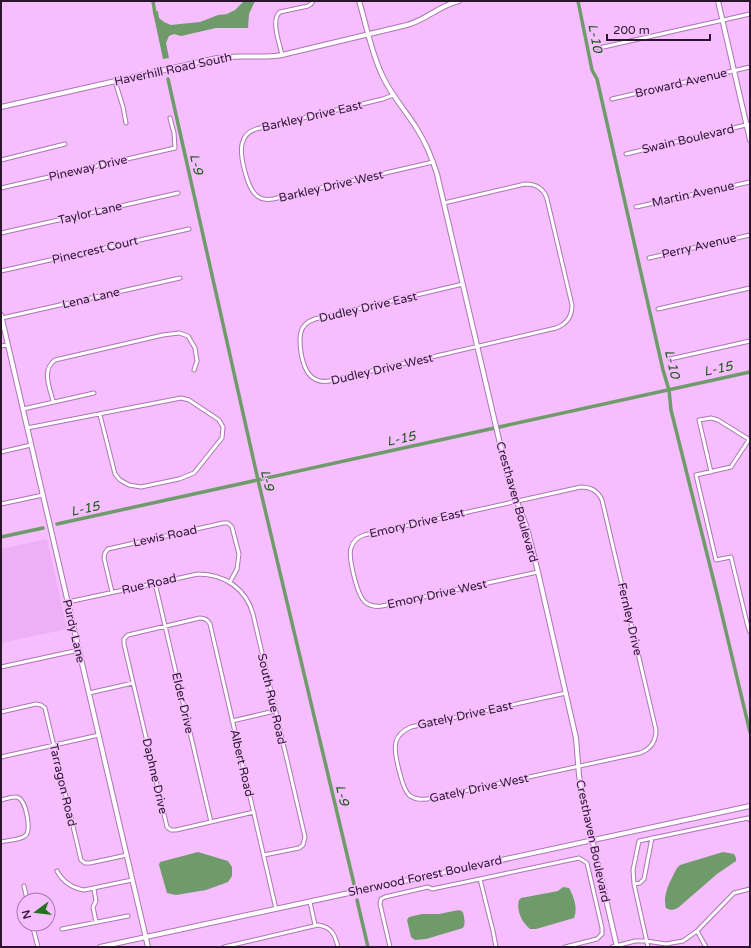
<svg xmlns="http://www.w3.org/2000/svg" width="751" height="948" font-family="'Varela Round',sans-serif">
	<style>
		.built { fill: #edb0f6 }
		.water { fill: #6f9b6a }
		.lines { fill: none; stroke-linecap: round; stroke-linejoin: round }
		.canal { stroke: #6f9b6a; stroke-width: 3.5 }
		.minor-casing { stroke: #aa76b2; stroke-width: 5 }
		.tertiary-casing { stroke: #aa76b2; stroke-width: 6 }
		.minor { stroke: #fff; stroke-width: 3 }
		.tertiary { stroke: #fff; stroke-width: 4 }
		.labels { text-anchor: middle; stroke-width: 3; stroke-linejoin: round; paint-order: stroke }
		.street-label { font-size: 12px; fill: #2a152d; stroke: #f6beff }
		.water-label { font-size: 13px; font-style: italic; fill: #1a5815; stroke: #f6beff }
	</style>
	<rect width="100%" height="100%" fill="#f6beff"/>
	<path class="built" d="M47,539L67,629L1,643V549Z"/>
	<path class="water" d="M244,1H255L249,14L248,28H216L181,36L174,34L169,36L166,43L169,58L163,59L153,12L158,11L159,18L164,22L171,25L180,24L200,22L218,15L227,14L235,10Z
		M198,852L228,861L232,867V876L228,882L206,890L176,895L167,893L159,865L160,862Z
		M723,852L734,854L736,858V861L717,874L679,907C675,910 671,911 666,908C662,894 671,880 677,868L680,865Z
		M563,887L569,888C574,897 578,908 574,918L536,929H530C522,922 516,911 519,900L521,898L558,891Z
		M459,910L463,912C464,918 466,923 463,928L426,939L415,940L411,937L407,920L409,917L422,914H439Z"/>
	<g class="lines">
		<path class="canal" d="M153,1L155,14
			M578,1L592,70L597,79L663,370L669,390L671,410L718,598L750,732
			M168,79L258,480L354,884
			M57,524L750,372
			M1,537L43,528
			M357,900L368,947"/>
		<g class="minor-casing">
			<path id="minor" d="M599,48L750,14
				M282,55C280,44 270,20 280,12L308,6L311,4L313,1
				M115,81L123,107L126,123
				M393,95L383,99L256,129C250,131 245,135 243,141C238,152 247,187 256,195C260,199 267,200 273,199L433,162
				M612,99L750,67
				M626,154L750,124
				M1,160L65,144
				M1,188L175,148L174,133L170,118
				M444,203L525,184C536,184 544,189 547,199L572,305C572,316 567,324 556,328L329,381C310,384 304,369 301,353C299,338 298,324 315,319L463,284
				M636,207L750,182
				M1,233L178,193
				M649,258L750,235
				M1,271L189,229
				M658,309L750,288
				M2,318L180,278
				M1,346L8,345
				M670,359L750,341
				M53,401C50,388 41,370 55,360L163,335L179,333L188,336L195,348L197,361L194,370
				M23,409L94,393
				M27,428L181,398L189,400L219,420L223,427L222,438L194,473L179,479L141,487L129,485L120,480L115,474L100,415
				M750,438L731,467L696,475L716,560L731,557L748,627L750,632
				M1,452L31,445
				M711,472L699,420L711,418L718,420L750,440
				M1,504L43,495
				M538,572L382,606C376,607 370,606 365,602C357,595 348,557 351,548C353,541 358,537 364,535L581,487C591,487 598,491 602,500L656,730C656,741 651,749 640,753L427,799C420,800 414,799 409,795C402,788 393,751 396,742C398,734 404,730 411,727L566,693
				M155,583L211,822
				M112,592L104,558L105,553L108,549L223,523H228L232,527L239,554L237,569L230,582
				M68,602L198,574C225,574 246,589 253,614L305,837L303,845L299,848L264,855
				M1,667L79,650
				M89,693L133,683
				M1,712L36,704L41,705L45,708L81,860L85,863H90L127,855
				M232,721L275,711
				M1,757L99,735
				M1,800C6,799 14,795 19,798C26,802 32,831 25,836C20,840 8,840 1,842
				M254,812L176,830H171L167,827L124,644V639L128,635L200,618C205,618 208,620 210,624L276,909
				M57,871C63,882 72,888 84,890L132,880
				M480,879L579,858L587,863L602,928V934L597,939L565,947
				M634,884L640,883L644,879L652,838
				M24,886L27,900
				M94,889L96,901L93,907L96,922
				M310,902L315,925
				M32,924L38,947
				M62,929L128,916
				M697,931L706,947
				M224,947L318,925C332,927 335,935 338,947
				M390,947L380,904L381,899L385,897L428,887L432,889L480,879L493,931L496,947
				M612,947L635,941H646L666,944L683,941L697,931L734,893L750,889
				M648,947L634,884L633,870L639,841L748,818L750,820"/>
		</g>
		<g class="tertiary-casing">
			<path id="tertiary" d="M359,1C367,27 371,53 383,77C392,96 406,111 417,129C426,143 432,158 437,174L508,478L527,528L538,572L576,738L579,775L582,795L617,947
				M718,1L750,140
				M1,107L217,58C239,54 261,59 282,55L407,25C426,20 440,5 459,1
				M1,315L148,947
				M100,947L750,806"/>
		</g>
		<use href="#minor" class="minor"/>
		<use href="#tertiary" class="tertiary"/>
	</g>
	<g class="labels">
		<g class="street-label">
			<text transform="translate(173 69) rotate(-12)" y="4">Haverhill Road South</text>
			<text transform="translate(681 83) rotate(-13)" y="4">Broward Avenue</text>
			<text transform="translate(312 116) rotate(-13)" y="4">Barkley Drive East</text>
			<text transform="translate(688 139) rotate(-13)" y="4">Swain Boulevard</text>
			<text transform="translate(88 168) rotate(-13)" y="4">Pineway Drive</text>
			<text transform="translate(331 186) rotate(-13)" y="4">Barkley Drive West</text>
			<text transform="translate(693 194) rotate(-12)" y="4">Martin Avenue</text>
			<text transform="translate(90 213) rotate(-13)" y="4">Taylor Lane</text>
			<text transform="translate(699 246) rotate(-13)" y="4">Perry Avenue</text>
			<text transform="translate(95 250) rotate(-13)" y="4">Pinecrest Court</text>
			<text transform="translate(91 298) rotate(-13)" y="4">Lena Lane</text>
			<text transform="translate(368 307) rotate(-13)" y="4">Dudley Drive East</text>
			<text transform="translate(382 369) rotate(-13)" y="4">Dudley Drive West</text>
			<text transform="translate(517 502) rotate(74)" y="4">Cresthaven Boulevard</text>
			<text transform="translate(417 523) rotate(-13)" y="4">Emory Drive East</text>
			<text transform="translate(165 536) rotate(-12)" y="4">Lewis Road</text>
			<text transform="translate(149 584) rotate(-13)" y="4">Rue Road</text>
			<text transform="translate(437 594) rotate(-12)" y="4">Emory Drive West</text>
			<text transform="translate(630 619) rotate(77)" y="4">Fernley Drive</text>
			<text transform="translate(74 631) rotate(77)" y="4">Purdy Lane</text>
			<text transform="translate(272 699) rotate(77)" y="4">South Rue Road</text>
			<text transform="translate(183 703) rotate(77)" y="4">Elder Drive</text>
			<text transform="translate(465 715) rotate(-12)" y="4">Gately Drive East</text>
			<text transform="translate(242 763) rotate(77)" y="4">Albert Road</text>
			<text transform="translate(155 776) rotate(77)" y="4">Daphne Drive</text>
			<text transform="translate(63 785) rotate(77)" y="4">Tarragon Road</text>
			<text transform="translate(479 788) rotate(-12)" y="4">Gately Drive West</text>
			<text transform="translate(593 841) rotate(78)" y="4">Cresthaven Boulevard</text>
			<text transform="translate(425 876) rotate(-12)" y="4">Sherwood Forest Boulevard</text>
		</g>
		<g class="water-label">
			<text transform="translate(596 38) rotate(79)" y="5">L-10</text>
			<text transform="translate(197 164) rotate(77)" y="5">L-9</text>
			<text transform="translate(673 364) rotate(77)" y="5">L-10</text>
			<text transform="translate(718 368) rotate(-12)" y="5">L-15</text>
			<text transform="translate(401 438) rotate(-12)" y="5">L-15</text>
			<text transform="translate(268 480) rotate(77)" y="5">L-9</text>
			<text transform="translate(85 508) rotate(-12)" y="5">L-15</text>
			<text transform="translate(343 795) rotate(77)" y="5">L-9</text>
		</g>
	</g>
	<rect width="751" height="948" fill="none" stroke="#2a152d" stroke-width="4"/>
	<g transform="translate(36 912) rotate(255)"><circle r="19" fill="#f6beff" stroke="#a47aab"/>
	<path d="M0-3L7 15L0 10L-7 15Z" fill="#23741d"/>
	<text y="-6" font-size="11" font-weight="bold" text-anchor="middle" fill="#2a152d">N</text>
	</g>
	<path d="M607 34v6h103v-6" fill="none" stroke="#2a152d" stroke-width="2"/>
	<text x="613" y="34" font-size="12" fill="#2a152d" stroke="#f6beff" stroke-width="3" paint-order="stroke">200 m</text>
</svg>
